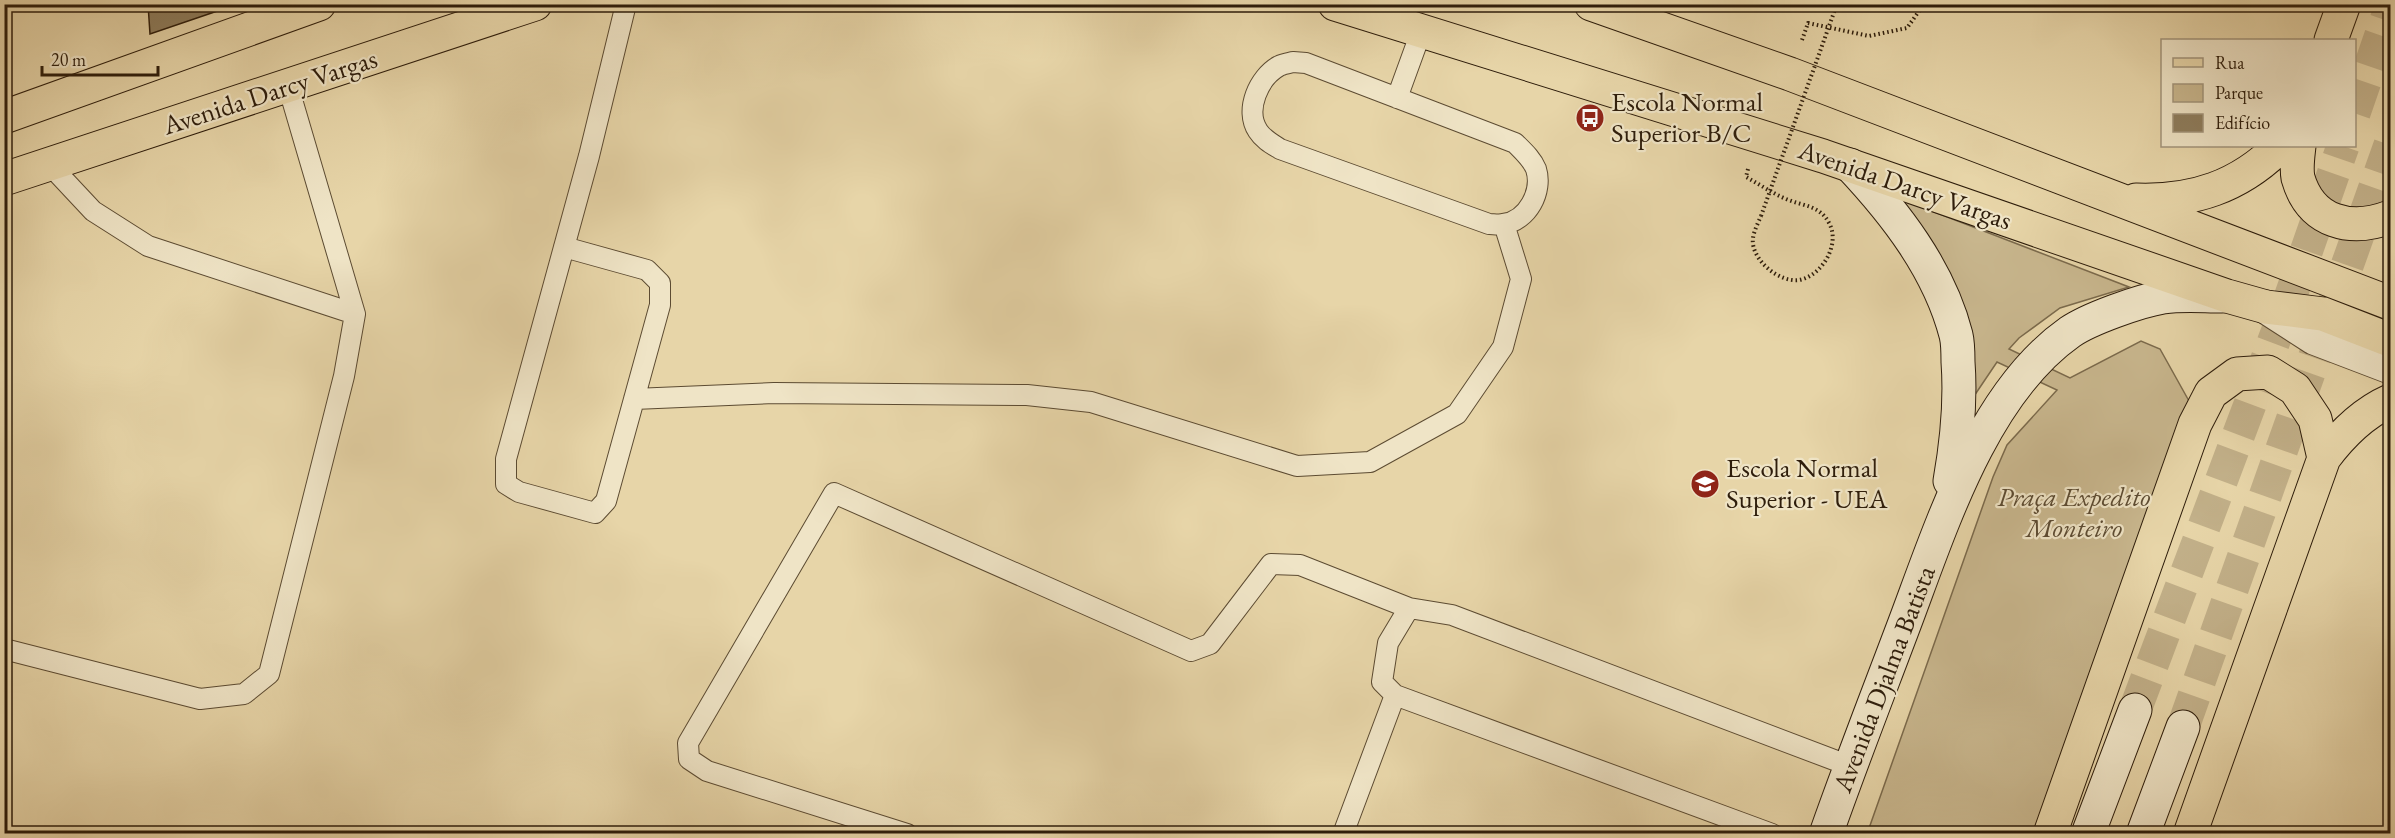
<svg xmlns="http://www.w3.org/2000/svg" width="2395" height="838" font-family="'EB Garamond',serif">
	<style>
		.park { fill: #c8b68d; stroke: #7b6a4c; stroke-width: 1.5 }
		.building { fill: #8e7d5d; stroke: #2e1d0b; stroke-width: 1.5 }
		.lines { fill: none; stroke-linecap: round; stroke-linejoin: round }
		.secondary-tunnel { stroke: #c2b089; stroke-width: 33; stroke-dasharray: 33 16; stroke-linecap: butt }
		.service-casing { stroke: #5c4b32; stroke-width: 22 }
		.tertiary-casing { stroke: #5c4b32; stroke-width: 35 }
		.secondary-casing { stroke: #2e1d0b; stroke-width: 35 }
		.primary-casing { stroke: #2e1d0b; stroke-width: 35 }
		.path { stroke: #2e1d0b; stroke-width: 4; stroke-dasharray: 1.5 3; stroke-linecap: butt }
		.service { stroke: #efe4c6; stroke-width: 20 }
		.tertiary { stroke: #efe4c6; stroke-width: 33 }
		.secondary { stroke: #efe4c6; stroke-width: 33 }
		.primary { stroke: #e7d5a8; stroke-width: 33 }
		.path-bridge { stroke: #2e1d0b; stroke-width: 4; stroke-dasharray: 1.5 3; stroke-linecap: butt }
		.labels { text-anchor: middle; stroke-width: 4.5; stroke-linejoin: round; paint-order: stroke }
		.street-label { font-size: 27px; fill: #2e1d0b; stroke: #efe4c6 }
		.poi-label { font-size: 27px; fill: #2e1d0b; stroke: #efe4c6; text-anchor: start }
		.park-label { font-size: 27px; font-style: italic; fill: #5c4b32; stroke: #efe4c6 }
	</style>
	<rect width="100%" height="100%" fill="#e7d5a8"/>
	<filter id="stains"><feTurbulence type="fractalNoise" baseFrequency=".00333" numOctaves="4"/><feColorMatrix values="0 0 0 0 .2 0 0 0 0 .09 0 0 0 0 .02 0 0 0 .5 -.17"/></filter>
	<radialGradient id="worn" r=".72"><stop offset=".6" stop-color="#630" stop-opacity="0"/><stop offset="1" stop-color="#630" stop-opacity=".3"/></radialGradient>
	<path class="park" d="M1898,198L2129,287L2060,308L2019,338L2009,349L2070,378L2141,341L2160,349L2194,410L2050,833L1867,834L1993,477L2007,445L2057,390L1997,362L1968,405Z"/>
	<path class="building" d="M148,4H238L150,34Z"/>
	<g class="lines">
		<path class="secondary-tunnel" d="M2354,113L2390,9
			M2135,710L2290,298L2343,146
			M2183,727L2390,145"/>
		<g class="service-casing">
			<path id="service" d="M1293,62L1306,63L1515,143C1523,151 1532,159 1536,169C1543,191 1528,221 1503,224C1499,225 1493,224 1489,224L1280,149C1272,144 1263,139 1258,131C1244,110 1259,77 1279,66C1283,64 1289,63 1293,62Z
				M1397,98L1421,32
				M49,164L93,211L148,246L355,314
				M564,247L647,270L660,283V305L606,501L595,513L519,492L506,484V459L589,156L626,4
				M634,399L774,393L1027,395L1091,402L1297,466L1370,462L1457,414L1503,347L1521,279L1504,224
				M4,649L200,699L244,694L269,674L344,376L355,314L288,86
				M907,834L707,771L689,759L688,743L834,493L1191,651L1210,644L1271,564L1300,565L1409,608
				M1343,834L1395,695
				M1772,834L1395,695L1382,682L1388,643L1409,608L1452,615L1850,766"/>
		</g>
		<g class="tertiary-casing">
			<path id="tertiary" d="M2266,307L2314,338L2390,367"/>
		</g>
		<g class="secondary-casing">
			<path id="secondary" d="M1850,165C1895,213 1939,269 1956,335C1958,343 1958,353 1958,362C1961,402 1957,441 1950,481
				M1826,834C1851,763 1878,694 1904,625C1941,527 1982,394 2070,332C2089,319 2139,301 2163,297C2182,294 2203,296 2222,296
				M2088,834L2135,710
				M2143,834L2183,727"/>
		</g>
		<g class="primary-casing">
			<path id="primary" d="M1335,4L1823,156L2227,296L2266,307L2323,314L2390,340
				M1591,4L1790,74L2390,303
				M2331,40L2344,4
				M4,117L319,4
				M2299,146C2298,155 2296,168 2298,178C2311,223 2351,232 2390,217
				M4,179L535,4
				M2136,200C2193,202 2239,187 2280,146
				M2050,834L2195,424L2211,393L2237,374L2268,372L2295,389L2315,419L2324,458
				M2190,834L2324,458C2342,434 2363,413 2390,401"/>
		</g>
		<path class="path" d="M1802,40L1808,23L1869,36L1907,28L1924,4
			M1748,169L1746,177C1759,184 1772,193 1786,199C1802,206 1820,205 1829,223C1841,244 1822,276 1799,280C1778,283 1750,258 1753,238C1754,231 1758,223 1761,216"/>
		<use href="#service" class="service"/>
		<use href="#tertiary" class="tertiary"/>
		<use href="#secondary" class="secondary"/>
		<use href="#primary" class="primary"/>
		<path class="path-bridge" d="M1761,216L1837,4"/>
	</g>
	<defs>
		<g id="bus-disc" transform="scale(1.5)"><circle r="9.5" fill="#8f2418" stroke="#efe4c6"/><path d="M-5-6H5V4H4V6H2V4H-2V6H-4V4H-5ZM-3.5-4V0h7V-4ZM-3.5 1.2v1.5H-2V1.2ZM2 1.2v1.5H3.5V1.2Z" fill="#fff"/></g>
		<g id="school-disc" transform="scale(1.5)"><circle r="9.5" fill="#8f2418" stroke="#efe4c6"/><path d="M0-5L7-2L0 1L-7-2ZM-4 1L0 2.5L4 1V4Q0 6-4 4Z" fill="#fff"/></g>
	</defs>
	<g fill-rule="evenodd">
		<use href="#bus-disc" x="1590" y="118"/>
		<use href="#school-disc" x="1705" y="484"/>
	</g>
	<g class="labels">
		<g class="street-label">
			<text transform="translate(270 92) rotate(-18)" y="9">Avenida Darcy Vargas</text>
			<text transform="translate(1905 185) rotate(19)" y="9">Avenida Darcy Vargas</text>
			<text transform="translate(1884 679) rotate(-69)" y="9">Avenida Djalma Batista</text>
		</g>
		<g class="poi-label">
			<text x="1611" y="111">Escola Normal<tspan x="1611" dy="31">Superior B/C</tspan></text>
			<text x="1726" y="477">Escola Normal<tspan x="1726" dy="31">Superior - UEA</tspan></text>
		</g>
		<g class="park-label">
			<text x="2074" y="506">Praça Expedito<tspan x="2074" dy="31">Monteiro</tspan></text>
		</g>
	</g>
	<rect width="2395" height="838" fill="none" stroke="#e7d5a8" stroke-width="24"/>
	<rect x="6" y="6" width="2383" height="826" fill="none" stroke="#2e1d0b" stroke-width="3"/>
	<rect x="12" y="12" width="2371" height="814" fill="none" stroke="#2e1d0b" stroke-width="1.5"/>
	<rect x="2161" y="39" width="195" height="108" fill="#efe4c6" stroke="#a2947b" stroke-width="1.5"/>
	<rect x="2173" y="58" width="30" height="9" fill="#e7d5a8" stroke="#a2947b" stroke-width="1.5"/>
	<text x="2215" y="69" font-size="18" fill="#2e1d0b">Rua</text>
	<rect x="2173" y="84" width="30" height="18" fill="#c8b68d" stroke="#a2947b" stroke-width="1.5"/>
	<text x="2215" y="99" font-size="18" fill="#2e1d0b">Parque</text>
	<rect x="2173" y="114" width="30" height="18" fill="#8e7d5d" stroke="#a2947b" stroke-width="1.5"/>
	<text x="2215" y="129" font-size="18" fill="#2e1d0b">Edifício</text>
	<path d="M42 66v9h116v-9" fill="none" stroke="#2e1d0b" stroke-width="3"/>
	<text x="51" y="66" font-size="18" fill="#2e1d0b" stroke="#efe4c6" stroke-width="4.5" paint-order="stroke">20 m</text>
	<rect width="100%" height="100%" filter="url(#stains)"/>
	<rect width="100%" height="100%" fill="url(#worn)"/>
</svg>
